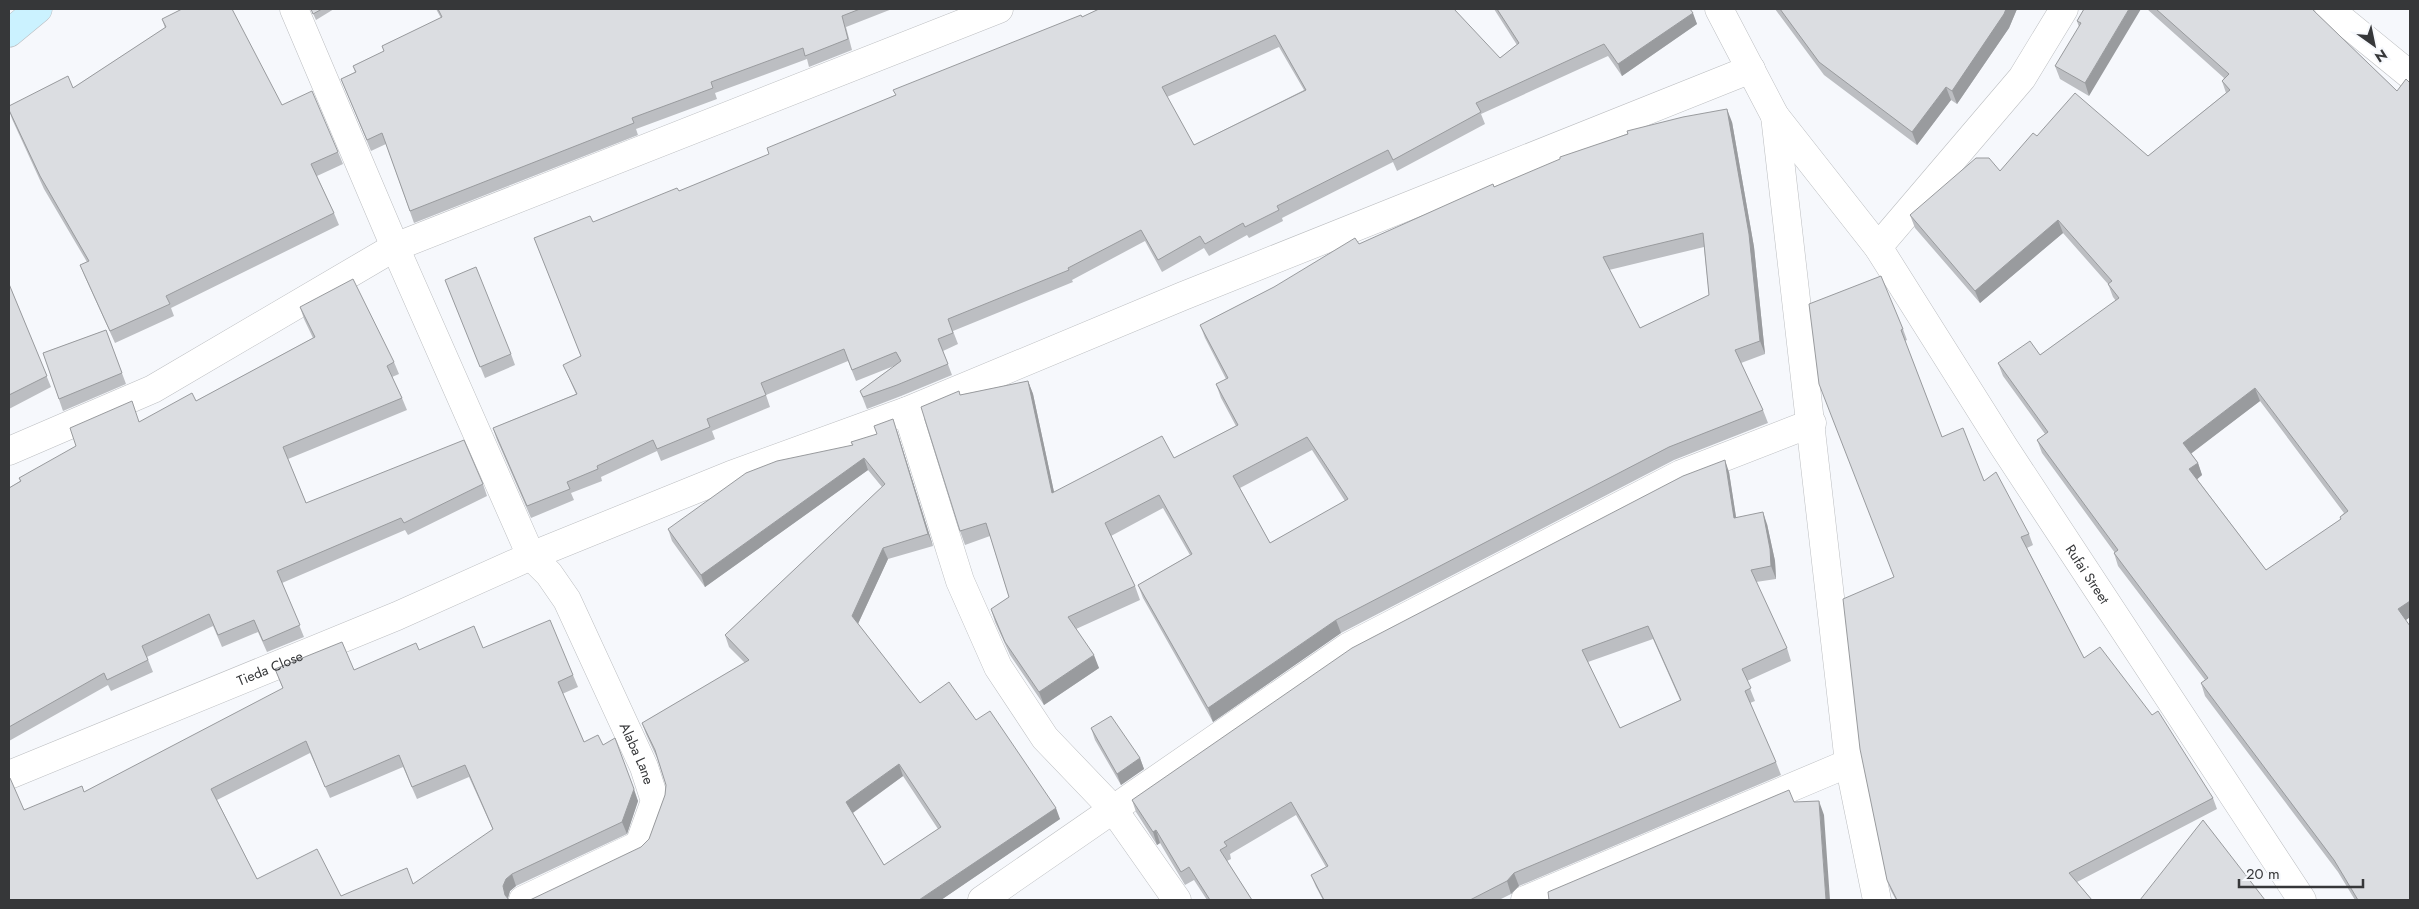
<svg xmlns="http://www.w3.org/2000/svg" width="2419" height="909" font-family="Jost,sans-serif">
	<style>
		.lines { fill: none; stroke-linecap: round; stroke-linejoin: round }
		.street-casing { stroke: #bcbec1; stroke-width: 29 }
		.secondary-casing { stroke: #bcbec1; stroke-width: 29 }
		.street { stroke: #fff; stroke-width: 28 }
		.secondary { stroke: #cbf2ff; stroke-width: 28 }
		.wall { fill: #bcbec2; fill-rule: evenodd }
		.shaded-wall { fill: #999b9e }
		.building { fill: #dbdde1; stroke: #999b9e; fill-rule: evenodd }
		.labels { text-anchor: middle; stroke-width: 4; stroke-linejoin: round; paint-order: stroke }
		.street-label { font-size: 14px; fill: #363739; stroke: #f6f8fc }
	</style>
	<rect width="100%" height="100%" fill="#f6f8fc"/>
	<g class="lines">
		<g class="street-casing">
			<g id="street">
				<path id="s1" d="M294,9L395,247L531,556L549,574L567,600L644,767L655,801L639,845L523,900"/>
				<path id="s2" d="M1719,9L1775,116L1878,247L2004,447L2302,900"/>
				<path d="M2329,9L2410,75"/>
				<path d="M1775,116L1849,763L1877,900"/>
				<path d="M1878,247L2022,78L2064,9"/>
				<path d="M907,411L960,581L998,667L1045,738L1113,809L1177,900"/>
				<path d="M9,451L153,389L395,247L999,9"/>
				<path id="s3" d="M9,775L397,616L531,556L731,475L907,411L1183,296L1751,69"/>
				<path d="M982,900L1348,647L1681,474L1812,423"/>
				<path d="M1525,900L1849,763"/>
			</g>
		</g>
		<g class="secondary-casing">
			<path id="secondary" d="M9,33L38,9"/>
		</g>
		<use href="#street" class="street"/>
		<use href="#secondary" class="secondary"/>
	</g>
	<path class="wall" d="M311,9H334L316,20Z
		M436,9H892L846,27L852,50L809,67L807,59L715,93L717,99L636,129L638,135L414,223L386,144L371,151L341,79L355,72L353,66L384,51L382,46L441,18Z
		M1099,9L1500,58L1517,45L1494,9H1690L1697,24L1622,76L1608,56L1481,114L1485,124L1397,171L1393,162L1282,218L1283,221L1249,238L1247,235L1209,256L1204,248L1162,272L1145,241L1072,280L1073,282L953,331L958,344L943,351L952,375L901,396L867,409L860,391L894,366L856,381L848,361L766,395L770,407L712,431L715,439L661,461L657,451L601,477L602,481L571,493L574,500L531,518L497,440L493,428L576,394L568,376L563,365L581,356L534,238L593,222L679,191L769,155L895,95L1082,17ZM1279,47L1304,90L1194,145L1167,97Z
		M1775,9H2017L2009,28L1957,104L1951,100L1917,145L1824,75Z
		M2084,9L2089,96L2060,79L2055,66L2079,27L2077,21Z
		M2147,9H2314L2313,10L2397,91L2410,83V617L2406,620L2410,900H2355L2338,872L2205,696L2201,683L2205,680L2118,566L2114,553H2115L2042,453L2037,440L2045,434L2003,376L1998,363L2040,355L2116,301L2113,297L2108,284L2063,233L1980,303L1915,228L1910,215L2000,171L2037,136L2148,156L2226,93L2222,81L2224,78ZM2260,401L2344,513L2340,517L2341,519L2266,570L2197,479L2202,475L2198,463L2191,453Z
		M162,19L282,105L338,152L343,164L317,176L334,213L339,225L171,308L174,316L115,343L85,277L80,265L87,262L44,189L12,119L9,110L73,88L165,28Z
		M1732,122L1754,247L1765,354L1741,363L1763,410L1768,423L1674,460L1341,633L1213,722L1143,598L1138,585L1190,555L1163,508L1111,536L1135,586L1140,600L1076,629L1099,668L1044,705L1010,655L995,622L991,609L1009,597L990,536L965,545L960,531V395L1028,381L1033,394L1054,492L1174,458L1236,426L1221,398L1216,384L1226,379L1205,338L1200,325L1359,244L1494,187ZM1704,247L1709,295L1640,328L1609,270ZM1312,450L1345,501L1270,543L1240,488Z
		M445,280L511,354L515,365L485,378Z
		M9,284L51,387L9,409Z
		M1809,304L1903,329L1907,340L1905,341L1942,437L1984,481L2029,534L2033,545L2027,548L2084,658L2213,798L2217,809L2077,882L2092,900H1896L1891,891L1887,880L1894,577Z
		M300,307L394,362L399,374L392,377L402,398L407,410L288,459L306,503L483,484L487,496L408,535L405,530L282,583L304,637L267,652L258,632L222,647L213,626L147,657L153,672L111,691L108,685L9,741V488L20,481L19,478L139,422L196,401L313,338L304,319Z
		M106,330L126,384L63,411L43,353Z
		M897,431L933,546L888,559L858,624L920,703L976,720L1060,819L941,900L641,847L649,839L665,795L666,785L657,758L646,734L642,723L745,663L729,647L725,635L882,487L868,470L705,587L672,541L668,529L852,445L851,442ZM903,776L938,829L884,865L853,813Z
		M1729,472L1736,517L1767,524L1775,561L1776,579L1756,582L1787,648L1791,661L1747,681L1755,701L1750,703L1776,762L1781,775L1519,886L1511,894L1499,900H1323L1316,887L1311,875L1326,867L1296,815L1230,854L1231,859L1227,861L1252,900H1207L1194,880L1185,885L1160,843L1157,845L1136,812L1132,800ZM1653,639L1680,700L1620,728L1588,662Z
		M483,648L573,675L578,687L562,694L584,742L603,745L638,801L627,834L516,886L510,891L508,898L9,900L24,810L84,792L283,689L275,669L354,670L419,650ZM310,753L330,798L403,767L417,799L469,777L493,830L413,884L341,896L257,879L217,800Z
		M1091,728L1140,758L1144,769L1121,785L1095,740Z"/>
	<path class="shaded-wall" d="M2006,9H2017L2009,28L1957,104L1952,91Z
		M2129,9H2141L2089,96L2085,83Z
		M1693,13L1697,24L1622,76L1618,64Z
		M1946,87L1951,100L1917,145L1912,132Z
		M1727,109L1732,122L1754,247L1765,354L1760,341Z
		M2058,220L2063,233L1980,303L1975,291Z
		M1028,381L1033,394L1057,506L1052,493Z
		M2255,388L2260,401L2188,456L2183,443Z
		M893,419L897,431L933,546L928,534Z
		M864,458L868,470L705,587L701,575Z
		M1725,460L1729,472L1738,530L1734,518Z
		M2198,463L2202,475L2194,482L2189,469Z
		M1763,512L1767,524L1775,561L1776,579L1771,566Z
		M883,548L888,559L856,628L852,616Z
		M2410,601V617L2403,622L2398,609Z
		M1336,620L1341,633L1213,722L1208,708Z
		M1094,655L1099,668L1044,705L1039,692Z
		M1140,758L1144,769L1121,785L1117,774Z
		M899,764L903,776L851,814L846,802Z
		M634,789L638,801L627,834L622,822Z
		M1819,801L1824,815L1830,900H1826Z
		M1056,808L1060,819L941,900H919Z
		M1156,830L1160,843L1157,845L1153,832Z
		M1514,873L1519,886L1511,894L1507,881Z
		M512,874L516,886L510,891L508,898L505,895L503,886L506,879Z"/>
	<path class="building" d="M182,9H232L282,105L312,91L338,152L311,164L334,213L166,296L170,304L110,331L80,265L89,261L40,176L9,110V106L68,76L73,88L166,27L162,19Z
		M311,9H322L313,14Z
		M438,9H860L842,16L848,39L805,56L803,48L711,82L713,88L632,118L634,123L410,211L382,133L367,140L341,79L356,72L353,66L384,51L382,46L442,17Z
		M1099,9H1454L1500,58L1519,43L1497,9H1690L1693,13L1618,64L1604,44L1476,103L1481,112L1393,160L1388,150L1277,206L1279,210L1245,227L1243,223L1205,244L1200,236L1158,260L1141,230L1068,268L1069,270L948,319L953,333L938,339L948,364L897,385L863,397L860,391L901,361L896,352L852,370L844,349L761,383L766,395L707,419L710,427L657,449L653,440L597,466L598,469L567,482L570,489L527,506L493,428L577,394L563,365L581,356L534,238L590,216L593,222L677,188L679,191L769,154L767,148L896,95L893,90L1081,15L1082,17ZM1275,35L1306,90L1194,145L1162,87Z
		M1780,9H2006L2004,14L1952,91L1946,87L1912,132L1819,62Z
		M2084,9H2129L2085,83L2055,66L2081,23L2077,21Z
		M2156,9H2312L2397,91L2406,79L2410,83V601L2398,609L2410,626V900H2358L2334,860L2201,683L2208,678L2114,553L2118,550L2037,440L2048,432L1998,363L2030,341L2040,355L2119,298L2108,284L2112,281L2058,220L1975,291L1910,215L1976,158H1989L2000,171L2033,133L2037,136L2075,93L2148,156L2230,90L2222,81L2229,74ZM2255,388L2348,511L2340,517L2341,519L2266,570L2189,469L2198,463L2183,443Z
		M1727,109L1749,234L1760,341L1735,350L1763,410L1669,447L1336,620L1208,708L1138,585L1192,554L1159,495L1105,523L1135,586L1068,617L1094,655L1039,692L1005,642L991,609L1009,597L986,523L960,531L921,407L959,391L960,395L1028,381L1052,493L1162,436L1174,458L1238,425L1216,384L1228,378L1200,325L1274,287L1355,238L1359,244L1493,184L1494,187L1560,159V157L1628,134L1627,131L1683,117ZM1703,233L1709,295L1640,328L1603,257ZM1307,437L1348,499L1270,543L1233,476Z
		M476,267L511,354L480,367L445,280Z
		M1881,276L1903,329L1901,330L1942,437L1963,428L1984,481L1996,472L2029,534L2021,537L2084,658L2100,647L2152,715L2158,711L2213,798L2069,873L2092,900H1897L1887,880L1860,749L1843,599L1894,577L1819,384L1809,304Z
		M353,279L394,362L387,366L402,398L283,447L306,503L464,440L483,484L404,523L401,518L277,571L300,625L263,641L254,620L218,635L209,614L142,646L148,660L107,680L104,673L9,727V488L21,481L19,478L76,446L70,428L132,401L139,422L192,393L196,401L315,337L300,307Z
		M9,284L47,376L9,395Z
		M106,330L122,373L59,399L43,353Z
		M893,419L928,534L883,548L852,616L920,703L949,682L976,720L990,711L1056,808L919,900H530L641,847L649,839L665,795L666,785L655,750L642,723L749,660L725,635L885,484L864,458L701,575L668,529L746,473L777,461L853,445L851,442L877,434L874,426ZM899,764L941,827L884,865L846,802Z
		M1725,460L1734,518L1763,512L1770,549L1771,566L1751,570L1787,648L1742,669L1751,688L1745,691L1776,762L1514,873L1507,881L1470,900H1324L1311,875L1328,866L1291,802L1224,842L1227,846L1220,850L1252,900H1210L1189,867L1181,872L1156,830L1153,832L1132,800L1352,648L1683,476ZM1648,626L1681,700L1620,728L1582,650Z
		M550,620L573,675L558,682L584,742L598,735L603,745L615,738L634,789L622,822L512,874L506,879L503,886L505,895L509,900H9V778H10L24,810L82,786L84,792L283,688L275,669L342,642L354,670L416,643L419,650L474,626L483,648ZM306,741L325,787L399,755L412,787L465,765L493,829L413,884L407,868L341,896L317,849L257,879L211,789Z
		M1111,716L1140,758L1117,774L1091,728Z
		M1789,790L1794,802L1819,801L1826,900H1549L1548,892Z
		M2203,820L2265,900H2140Z"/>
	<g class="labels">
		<g class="street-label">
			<text dy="5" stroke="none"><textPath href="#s2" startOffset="676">Rufai Street</textPath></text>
			<text dy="5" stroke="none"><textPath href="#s3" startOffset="282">Tieda Close</textPath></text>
			<text dy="5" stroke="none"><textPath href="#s1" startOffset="822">Alaba Lane</textPath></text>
		</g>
	</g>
	<rect width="2419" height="909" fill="none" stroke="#363739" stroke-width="20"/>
	<g transform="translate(2374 45) rotate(147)" stroke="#f6f8fc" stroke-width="4" paint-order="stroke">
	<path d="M0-4L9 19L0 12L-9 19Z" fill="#363739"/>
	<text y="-8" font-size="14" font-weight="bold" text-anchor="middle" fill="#363739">N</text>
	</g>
	<path d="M2239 879v8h124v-8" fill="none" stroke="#363739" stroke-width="2.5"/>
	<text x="2246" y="879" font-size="15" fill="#363739" stroke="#f6f8fc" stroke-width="4" paint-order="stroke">20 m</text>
</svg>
